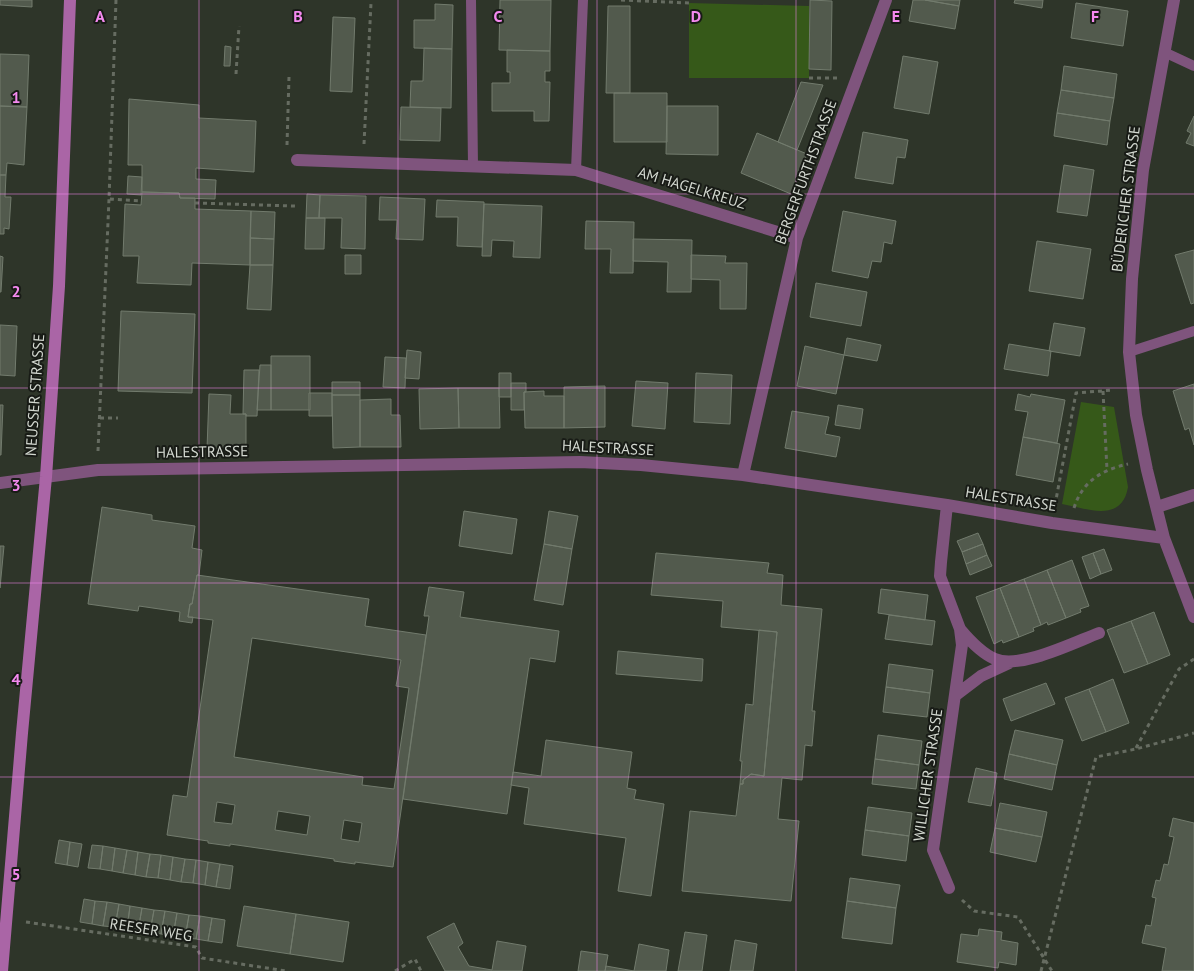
<svg xmlns="http://www.w3.org/2000/svg" width="1194" height="971" font-family="'PT Sans',sans-serif">
	<style>
		.green { fill: #365919 }
		.building { fill: #525a4d; stroke: #727b6d; fill-rule: evenodd }
		.lines { fill: none; stroke-linecap: round; stroke-linejoin: round }
		.path { stroke: #666c61; stroke-width: 3; stroke-dasharray: 4 4; stroke-linecap: butt }
		.lane { stroke: #7f547d; stroke-width: 10 }
		.street { stroke: #7f547d; stroke-width: 12 }
		.secondary { stroke: #aa65a6; stroke-width: 12 }
		.grid { fill: none; stroke: #f489ef; stroke-width: 1; stroke-opacity: 0.55 }
		.labels { text-anchor: middle; stroke-width: 4; stroke-linejoin: round; paint-order: stroke }
		.street-label { font-size: 15px; fill: #d3d8d0; stroke: #181b16 }
		.grid-label { font-size: 16px; text-anchor: middle; font-weight: bold; fill: #f489ef; stroke: #181b16; stroke-width: 4; stroke-linejoin: round; paint-order: stroke }
	</style>
	<rect width="100%" height="100%" fill="#2e3529"/>
	<path class="green" d="M689,3L809,6V78H689Z
		M1081,402L1114,407L1128,487C1122,523 1088,509 1062,504Z"/>
	<path class="building" d="M0,0H32V7L0,5Z
		M500,0H551L550,51L499,50Z
		M810,0L832,1L831,70L809,69Z
		M913,0H925L959,6L955,29L909,21Z
		M925,0H960L959,6Z
		M1015,0H1043L1042,8L1014,3Z
		M1076,3L1128,11L1123,46L1071,38Z
		M435,4L453,5L452,49L414,48V20H435Z
		M608,6H630V93H606Z
		M333,17L355,18L352,92L330,91Z
		M225,46L231,47L230,66H224Z
		M424,48L452,49L451,108L410,107L411,81H423Z
		M507,50L550,51V71H545V82H550L549,121H534V111H492V83H510V72H507Z
		M0,54L29,55L27,107L0,106Z
		M903,56L938,62L929,114L894,108Z
		M1064,66L1117,74L1114,98L1061,90Z
		M801,82L823,85L797,150L778,142Z
		M1061,90L1114,98L1110,121L1057,113Z
		M614,93H667V142H614Z
		M129,99L199,105V118L256,121L254,172L196,168V179L216,180L215,199L180,198L179,193L142,192V165H128Z
		M0,106L27,107L24,165L7,163L6,175H0Z
		M667,106H718V155L666,154Z
		M401,107L441,108L440,141L400,140Z
		M1057,113L1110,121L1107,145L1054,136Z
		M1194,116V146L1186,143L1191,133L1187,131Z
		M863,132L908,140L905,158L897,157L893,184L855,178Z
		M757,133L807,154L791,194L741,173Z
		M1064,165L1094,170L1087,216L1057,212Z
		M0,175H6L5,197H11L9,229L4,228V234H0Z
		M128,176L142,177L141,195L127,194Z
		M142,192L179,193L180,198H195V209L251,211L250,265L192,263L191,285L137,283L139,256H123L125,204L141,205Z
		M307,194L320,195L319,218H306Z
		M320,195L366,196L365,249L341,248L342,218H319Z
		M380,197L425,199L423,240L396,239L397,220H379Z
		M437,200L484,202L482,247L457,246L458,217H436Z
		M484,204L542,206L540,258L513,257L514,241L492,240L491,256H482Z
		M251,211L275,212L274,239L250,238Z
		M843,211L896,221L892,244L884,242L881,262L872,261L868,278L832,271Z
		M306,218H325L324,249H305Z
		M586,221L634,222L633,273H610L611,249H585Z
		M250,238L274,239L273,265H250Z
		M633,239L692,240L691,292H667L668,262L633,261Z
		M1037,241L1091,249L1083,299L1029,291Z
		M1194,250V303L1191,304L1175,255Z
		M345,255H361V274H345Z
		M691,255L726,256L725,263H747L746,309H720V280L691,279Z
		M0,256L3,257L1,292H0Z
		M250,265H273L271,310L247,309Z
		M816,283L867,292L861,326L810,317Z
		M121,311L195,314L192,393L118,391Z
		M1054,323L1085,328L1080,356L1049,351Z
		M0,325L17,326L15,376L0,375Z
		M847,338L881,345L877,361L844,355Z
		M1009,344L1051,351L1048,376L1004,369Z
		M805,346L844,355L836,394L797,386Z
		M407,350L421,352L419,379L405,378Z
		M271,356H310V410H271Z
		M385,357L406,358L405,388L383,387Z
		M260,365H271V410H257Z
		M244,370H259L257,416H246V414H243Z
		M499,373H511V397H499Z
		M696,373L732,375L730,424L694,422Z
		M636,381L668,383L665,429L632,426Z
		M332,382H360V395H332Z
		M511,383H526V392H524V410H511Z
		M1194,384V445L1189,428L1185,430L1173,391Z
		M605,386V427L564,428V387Z
		M458,388L459,428L420,429L419,389Z
		M458,388H499L500,428H459Z
		M544,391V396H564V428H525L524,392Z
		M309,393H332V416H309Z
		M209,394L231,395L230,414H246V448L207,449Z
		M1018,394L1030,397L1031,394L1065,400L1057,443L1023,437L1028,412L1015,410Z
		M332,395H360V447L333,448Z
		M391,399V415H400L401,447H360V400Z
		M0,405H3L1,455H0Z
		M838,405L863,409L860,429L835,425Z
		M792,411L829,417L825,434L840,437L836,457L785,448Z
		M1023,437L1060,444L1053,482L1016,475Z
		M102,507L152,515V520L195,526L192,548L202,550L199,575H197L192,604H190L188,617H193L192,623L179,621L180,612L139,606L138,611L88,604Z
		M464,511L517,519L512,554L459,546Z
		M549,511L578,516L572,549L544,544Z
		M978,533L983,544L962,552L957,541Z
		M544,544L572,549L563,605L534,600Z
		M983,544L987,555L966,564L962,552Z
		M0,546H4L0,588Z
		M1104,549L1112,570L1101,574L1093,553Z
		M656,553L769,563L767,573L783,575L781,605L822,609L812,711H815L812,746L805,745L802,780L782,778L778,819L799,821L791,901L682,891L690,811L736,816L740,784H743V780L751,774L764,776L777,632L721,627L723,601L651,595Z
		M1093,553L1101,574L1090,579L1082,557Z
		M987,555L992,566L970,575L966,564Z
		M1072,560L1089,606L1080,609L1081,612L1066,618L1047,570Z
		M1047,570L1066,618L1048,625L1047,622L1041,625L1024,579Z
		M197,575L369,599L365,626L426,635L393,867L355,862V864L334,861V859L230,844V846L208,843V841L167,835L173,795L187,797L213,620L188,617L190,604H192ZM252,638L401,660L396,686L409,688L394,789L362,785L363,777L234,757ZM217,802L235,805L232,824L214,822ZM278,811L310,816L307,835L275,830ZM344,820L362,823L359,842L341,839Z
		M1024,579L1041,625L1033,628L1034,631L1019,637L1000,588Z
		M429,587L464,592L460,617L559,631L555,662L530,658L507,814L403,799L429,616H424Z
		M1000,588L1019,637L1003,643L1002,640L994,644L976,597Z
		M881,589L928,595L925,620L878,613Z
		M1154,612L1170,655L1148,664L1131,621Z
		M889,615L935,621L932,645L885,639Z
		M1131,621L1148,664L1124,673L1107,630Z
		M759,630L777,632L764,776L751,774L743,780V784H740L742,761H740L746,704L753,705Z
		M618,651L703,659L702,681L616,674Z
		M889,664L933,670L930,693L886,687Z
		M1113,679L1129,723L1106,732L1089,689Z
		M1046,683L1055,704L1011,721L1003,699Z
		M886,687L930,693L927,717L883,712Z
		M1089,689L1106,732L1082,741L1065,698Z
		M1015,730L1063,740L1057,765L1009,754Z
		M878,735L922,741L919,765L875,759Z
		M546,740L632,752L627,788L636,790L634,799L664,804L651,896L618,891L626,838L524,824L529,788L511,785L513,772L541,776Z
		M1009,754L1057,765L1052,790L1004,779Z
		M875,759L919,765L916,789L872,784Z
		M976,768L997,773L991,806L968,802Z
		M1000,803L1047,812L1042,837L995,828Z
		M868,807L912,813L909,836L865,830Z
		M1173,818L1194,823V971H1162L1166,948L1142,943L1146,925L1151,926L1156,898L1152,897L1156,880L1160,881L1164,864L1168,865L1174,837L1169,836Z
		M995,828L1042,837L1036,862L990,852Z
		M865,830L909,836L906,861L862,855Z
		M59,840L70,842L67,865L55,863Z
		M70,842L82,844L78,867L67,865Z
		M92,845L103,846L100,869L88,868Z
		M103,846L115,848L112,871L100,869Z
		M115,848L127,850L123,873L112,871Z
		M127,850L138,852L135,875L123,873Z
		M138,852L150,854L146,877L135,875Z
		M150,854L161,855L158,878L146,877Z
		M161,855L173,857L170,880L158,878Z
		M173,857L185,859L181,882L170,880Z
		M185,859L196,860L193,883L181,882Z
		M196,860L208,862L205,885L193,883Z
		M208,862L220,864L216,887L205,885Z
		M220,864L233,866L230,889L216,887Z
		M850,878L900,885L896,908L847,901Z
		M84,899L95,901L92,924L80,922Z
		M95,901L107,902L103,926L92,924Z
		M847,901L896,908L892,944L842,938Z
		M107,902L119,904L115,927L103,926Z
		M119,904L130,906L127,929L115,927Z
		M130,906L142,908L138,931L127,929Z
		M244,906L296,914L290,954L237,946Z
		M142,908L154,910L150,932L138,931Z
		M154,910L165,911L161,934L150,932Z
		M165,911L177,913L173,936L161,934Z
		M177,913L189,915L185,938L173,936Z
		M296,914L349,922L343,962L290,954Z
		M189,915L200,916L196,939L185,938Z
		M200,916L212,918L208,941L196,939Z
		M212,918L225,920L222,943L208,941Z
		M454,923L463,943L458,947L469,966L492,970L497,941L526,946L522,971H445L427,937Z
		M979,929L1002,932L1001,940L1018,943L1016,965L999,962L998,968L957,962L961,934L978,936Z
		M685,932L707,935L702,971H678Z
		M735,940L757,944L753,971H730Z
		M639,944L669,950L666,971H605L606,966L634,971Z
		M581,951L608,955L605,971H578Z"/>
	<g class="lines">
		<path class="path" d="M116,0L109,199L141,201
			M621,0L689,3
			M236,74L239,26
			M809,78H837
			M364,144L371,3
			M287,145L289,77
			M195,203L295,206
			M1103,391L1107,470
			M100,418H118
			M98,451L109,199
			M1055,505L1076,393L1113,390
			M1074,508C1082,482 1101,470 1128,464
			M1136,748L1179,669L1194,659
			M962,900L974,911L1018,917L1052,971
			M26,922L196,947L202,958L286,971
			M395,971L415,959L421,971
			M1041,971L1096,757L1136,749L1194,733"/>
		<path class="lane" d="M471,0L473,166
			M1164,52L1194,66
			M576,170L583,0
			M1129,352L1194,331"/>
		<path class="street" d="M1174,0L1143,170L1132,279L1129,352L1136,415L1147,470L1164,538L1194,617
			M297,160L576,170L797,238
			M743,475L797,238L886,0
			M0,483L98,470L580,462L641,465L743,475L947,505L1052,523L1164,538
			M947,505L941,562L940,576L960,629L962,645L933,850L949,888
			M1157,507L1194,495
			M960,629C970,641 981,653 995,659C1019,670 1075,642 1099,633
			M956,695L981,676L1009,663"/>
		<path class="secondary" d="M2,971L22,733L46,477L59,286L70,0"/>
	</g>
	<path class="grid" d="M199,0V971M398,0V971M597,0V971M796,0V971M995,0V971M0,194H1194M0,388H1194M0,583H1194M0,777H1194"/>
	<g class="labels">
		<g class="street-label">
			<text transform="translate(806 172) rotate(-70)" y="5">BERGERFURTHSTRASSE</text>
			<text transform="translate(692 188) rotate(17)" y="5">AM HAGELKREUZ</text>
			<text transform="translate(1126 199) rotate(-83)" y="5">BÜDERICHER STRASSE</text>
			<text transform="translate(35 395) rotate(-86)" y="5">NEUSSER STRASSE</text>
			<text transform="translate(608 448) rotate(3)" y="5">HALESTRASSE</text>
			<text transform="translate(202 452) rotate(-1)" y="5">HALESTRASSE</text>
			<text transform="translate(1011 499) rotate(9)" y="5">HALESTRASSE</text>
			<text transform="translate(928 775) rotate(-82)" y="5">WILLICHER STRASSE</text>
			<text transform="translate(151 930) rotate(9)" y="5">REESER WEG</text>
		</g>
	</g>
	<g class="grid-label">
		<text x="100" y="22">A</text>
		<text x="298" y="22">B</text>
		<text x="498" y="22">C</text>
		<text x="696" y="22">D</text>
		<text x="896" y="22">E</text>
		<text x="1095" y="22">F</text>
		<text x="16" y="103">1</text>
		<text x="16" y="297">2</text>
		<text x="16" y="491">3</text>
		<text x="16" y="685">4</text>
		<text x="16" y="880">5</text>
	</g>
</svg>
